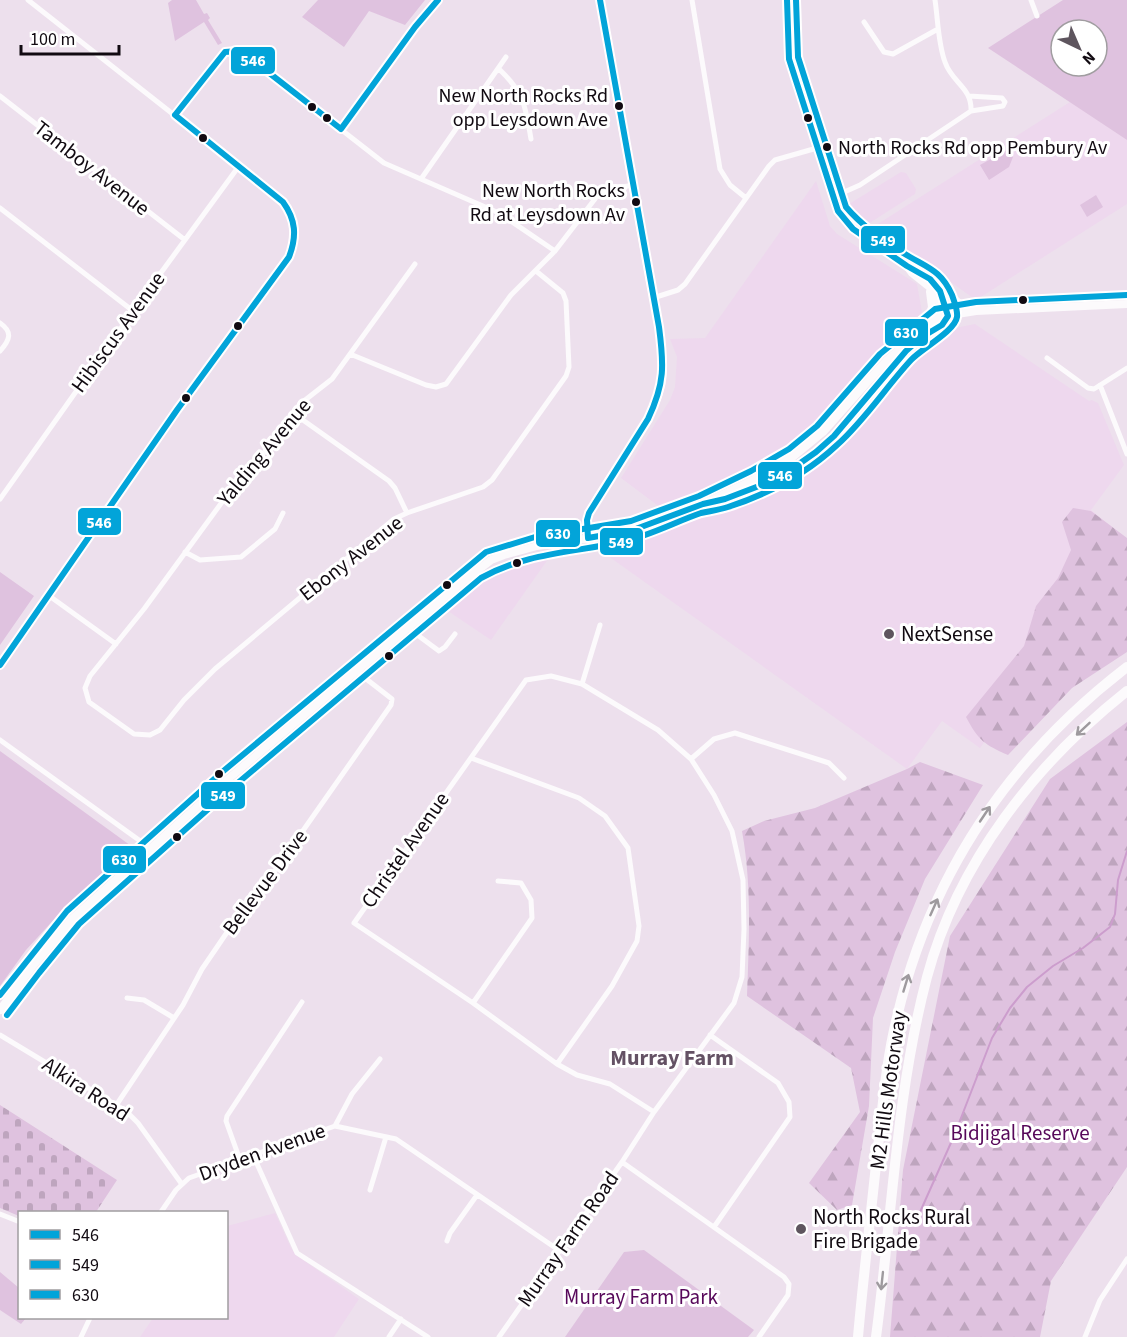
<svg xmlns="http://www.w3.org/2000/svg" width="1127" height="1337" font-family="'Source Sans 3',sans-serif">
	<style>
		.built { fill: #eed8ee }
		.forest { fill: url(#forest-firs) }
		.cemetery { fill: url(#cemetery-stones) }
		.green { fill: #dfc2df; fill-rule: evenodd }
		.lines { fill: none; stroke-linecap: round; stroke-linejoin: round }
		.stream { stroke: #cc9dcd; stroke-width: 2 }
		.street { stroke: #fcfafc; stroke-width: 5 }
		.secondary { stroke: #fcfafc; stroke-width: 8 }
		.highway { stroke: #fcfafc; stroke-width: 10 }
		.bus-1-casing { stroke: #fff; stroke-width: 10 }
		.bus-2-casing { stroke: #fff; stroke-width: 10 }
		.bus-3-casing { stroke: #fff; stroke-width: 10 }
		.bus-1 { stroke: #02a4d9; stroke-width: 6 }
		.bus-2 { stroke: #02a4d9; stroke-width: 6 }
		.bus-3 { stroke: #02a4d9; stroke-width: 6 }
		.oneway { stroke: #9e9a9e }
		.bus-dot { fill: #110a11; stroke: #fff; stroke-width: 2 }
		.poi-dot { fill: #5e555e; stroke: #fff; stroke-width: 2 }
		.labels { text-anchor: middle; stroke-width: 6; stroke-linejoin: round; paint-order: stroke }
		.bus-label { font-size: 20px; fill: #110a11; stroke: #fff; text-anchor: end }
		.street-label { font-size: 21px; fill: #110a11; stroke: #fff }
		.poi-label { font-size: 21px; fill: #110a11; stroke: #fff; text-anchor: start }
		.park-label { font-size: 21px; fill: #57085a; stroke: #fff }
		.neighbourhood-label { font-size: 22px; font-weight: bold; fill: #645164; stroke: #fff }
		.line-badge { stroke: #fff; stroke-width: 2 }
		.badge-label { font-size: 16px; text-anchor: middle; font-weight: bold; fill: #fff }
	</style>
	<defs>
		<pattern id="forest-firs" width="22" height="20" patternUnits="userSpaceOnUse" patternTransform="scale(1.5)"><rect width="22" height="20" fill="#dfc2df"/><path d="M5 1l3.5 6h-7zM16 11l3.5 6h-7z" fill="#bea5be"/></pattern>
		<pattern id="cemetery-stones" width="16" height="16" patternUnits="userSpaceOnUse" patternTransform="scale(1.5)"><rect width="16" height="16" fill="#dfc2df"/><path d="M2 7V4a2 2 0 0 1 4 0v3zM10 15v-3a2 2 0 0 1 4 0v3z" fill="#bea5be"/></pattern>
	</defs>
	<rect width="100%" height="100%" fill="#ede0ed"/>
	<path class="built" d="M1070,102L1127,140V204L976,300L873,227Z
		M901,172L906,173L916,189L915,194L868,224L854,217L848,209L849,204Z
		M816,181L830,226L837,234L917,284L922,312L815,430L800,443L776,459L741,477L661,508L621,478L670,400L675,387L677,357L670,339L705,338Z
		M975,324L1089,401L1092,400L1098,403L1124,465L1091,510L1127,539L980,748L942,721L907,769L594,546L620,543L666,528L763,492L804,469L826,454L866,411L908,360L927,342L936,335L955,328Z
		M551,555L491,640L445,609L494,571L513,562Z
		M275,1213L291,1248L296,1255L359,1299L334,1337H140L153,1318H226L227,1226Z"/>
	<path class="forest" d="M1073,508L1091,511L1127,538V652L1072,688L1008,755C985,745 978,740 966,717L1024,646L1036,606L1058,578L1071,550L1062,522Z
		M1127,722V1167L1051,1281L1040,1337H890L903,1170L950,936L1050,779Z
		M920,762L983,785L925,879L895,952L873,1018L869,1106L852,1205L837,1210L809,1183L860,1112L851,1068L747,996C749,940 752,886 742,831L764,821L815,808L907,769Z"/>
	<path class="cemetery" d="M0,1105L117,1180L96,1212H20L19,1216L0,1208Z"/>
	<path class="green" d="M172,0H196L204,14L207,13L210,18L208,20L222,43L218,45L204,22L175,41L168,3Z
		M318,0H425L405,25L369,11L344,47L302,17Z
		M1063,0H1127V140L988,48ZM1061,30H1097V66H1061Z
		M1007,150L1011,152L1013,157L1009,167L989,180L980,165Z
		M1096,195L1103,207L1087,217L1080,205Z
		M0,572L34,596L0,645Z
		M0,751L134,848L59,914L26,950L0,986Z
		M644,1250L754,1330L748,1337H565L624,1252Z
		M0,1272L19,1288L20,1318H26L21,1324L0,1310Z"/>
	<g class="lines">
		<path class="stream" d="M916,1221L954,1136L992,1038L1010,1008L1027,987L1053,966L1083,948L1110,927L1115,914L1118,880L1127,851"/>
		<path class="street" d="M692,0L720,169L730,185L746,198
			M1031,0L1037,16
			M864,22L884,52L893,54L938,29
			M499,69C525,94 525,105 531,139
			M0,96L185,240
			M969,96L1002,98L1005,102L1003,106L971,111
			M175,115L225,52L233,49L239,50L384,163L499,213L555,251
			M341,129L415,27L438,0
			M421,179L506,57
			M833,197L860,185L971,111C972,87 952,83 945,62C938,43 938,20 935,0
			M0,208L133,311
			M415,264L332,379L300,404L260,458L225,498L144,609L90,676L85,688L89,702L134,734L150,735L160,730L184,700L215,669L394,519L407,513L483,487L492,480L566,376L569,367L566,301L563,293L536,271
			M653,298L678,290L685,284L769,166L775,160L817,148
			M0,323C13,332 10,340 0,351
			M350,354L426,385L436,387L446,384L511,295L555,251L598,195L607,190L633,185
			M1047,358L1088,388L1094,389L1127,368
			M1100,385L1127,454
			M293,413L389,481L395,488L407,513
			M0,499L133,311L239,166
			M185,552L200,560L241,557L275,529L283,513
			M48,595L116,644
			M408,628L439,651L445,647L455,634
			M0,665L177,410L289,257C299,233 296,214 277,196L28,0
			M582,684L600,625
			M0,740L150,848
			M471,758L579,798L605,816L628,848L639,926L637,941L612,986L557,1064
			M691,759L714,739L735,733L829,763L844,778
			M127,998L144,1000L174,1018
			M473,1003L532,918L531,900L521,883L498,881
			M0,1035L126,1111L138,1123L181,1183
			M710,1035L778,1083L789,1102L790,1117L714,1227
			M117,1104L183,1005L202,969L215,950L234,922L267,882L391,705L392,699L356,671
			M335,1126L352,1094L380,1059
			M253,1155L297,1253L428,1337
			M240,1160L226,1121L227,1116L302,1002
			M622,1162L784,1277L789,1284L788,1295L759,1337
			M370,1190L386,1137
			M161,1212L176,1190L189,1178L335,1126L396,1139L560,1251
			M0,1214L20,1222
			M447,1241L450,1233L477,1195
			M81,1337L90,1318
			M389,1337L401,1319
			M499,1337L622,1162L654,1112L734,1003L742,977L744,929L743,880L732,831L714,795L691,759L658,730L582,684L551,676L526,680L354,923L473,1003L557,1064L577,1075L610,1084L654,1112
			M1085,1337L1100,1300L1127,1259"/>
		<path class="secondary" d="M907,266L912,273L932,289L947,315
			M942,289L959,303L974,310
			M927,324L932,307L930,292
			M711,502C757,493 802,468 835,435C861,409 882,378 906,351C919,337 938,331 948,316C945,292 931,273 907,266L853,229L838,211L789,59L787,0
			M588,538L587,520L589,513C609,472 650,430 661,386C668,359 652,295 647,265C631,177 615,88 600,0
			M0,1010L32,967L73,918L227,780L465,580L491,560L504,555L537,546L604,536L633,530L703,504L755,479L794,456L823,432L887,360L938,317L976,311L1127,304"/>
		<path class="highway" d="M858,1337C863,1280 870,1222 876,1165C882,1116 885,1065 897,1017C931,873 1010,757 1127,667
			M876,1337C892,1217 896,1094 927,977C958,862 1035,764 1127,691"/>
		<g class="bus-1-casing">
			<path id="bus-1" d="M175,115L225,52L238,51L250,58L341,129
				M341,129L415,27L438,0
				M588,538L633,530L703,504L725,499L759,486L789,471L816,452L834,436L906,351L922,337L942,325L948,316L940,291L930,279L907,266L853,229L838,211L789,59L787,0
				M588,538L587,520L589,513L648,419C665,383 664,365 659,327L600,0
				M0,665L177,410L289,257C297,236 296,220 283,202L175,115"/>
		</g>
		<g class="bus-2-casing">
			<path id="bus-2" d="M7,1015L39,973L79,924L233,787L481,578C528,552 574,553 625,541C651,535 675,522 701,513C710,511 719,510 728,507C768,494 806,474 837,445C865,420 886,387 911,360C921,349 955,331 957,317C958,310 954,301 952,295C942,272 929,268 910,257C886,243 863,227 846,207L798,57L796,0"/>
		</g>
		<g class="bus-3-casing">
			<path id="bus-3" d="M0,995L67,911L221,773L486,552L535,537L631,521L699,496L751,471L789,449L817,426L880,354L935,309L976,302L1127,295"/>
		</g>
		<use href="#bus-1" class="bus-1"/>
		<use href="#bus-2" class="bus-2"/>
		<use href="#bus-3" class="bus-3"/>
	</g>
	<defs><path id="oneway-shaft" d="M-6 0H5M1.5-3L5.5 0L1.5 3" fill="none" stroke-width="1.6" stroke-linecap="round" stroke-linejoin="round" transform="scale(1.5)"/></defs>
	<g class="oneway">
		<use href="#oneway-shaft" transform="translate(1083 729) rotate(137)"/>
		<use href="#oneway-shaft" transform="translate(985 814) rotate(-56)"/>
		<use href="#oneway-shaft" transform="translate(934 907) rotate(-66)"/>
		<use href="#oneway-shaft" transform="translate(906 983) rotate(-73)"/>
		<use href="#oneway-shaft" transform="translate(882 1281) rotate(96)"/>
	</g>
	<g class="bus-dot">
		<circle cx="619" cy="106" r="5"/>
		<circle cx="312" cy="107" r="5"/>
		<circle cx="327" cy="118" r="5"/>
		<circle cx="808" cy="118" r="5"/>
		<circle cx="203" cy="138" r="5"/>
		<circle cx="827" cy="147" r="5"/>
		<circle cx="636" cy="202" r="5"/>
		<circle cx="1023" cy="300" r="5"/>
		<circle cx="238" cy="326" r="5"/>
		<circle cx="186" cy="398" r="5"/>
		<circle cx="517" cy="563" r="5"/>
		<circle cx="447" cy="585" r="5"/>
		<circle cx="389" cy="656" r="5"/>
		<circle cx="219" cy="774" r="5"/>
		<circle cx="177" cy="837" r="5"/>
	</g>
	<g class="poi-dot">
		<circle cx="889" cy="634" r="6"/>
		<circle cx="801" cy="1229" r="6"/>
	</g>
	<g class="labels">
		<g class="bus-label">
			<text x="608" y="102">New North Rocks Rd<tspan x="608" dy="24">opp Leysdown Ave</tspan></text>
			<text x="838" y="154" text-anchor="start">North Rocks Rd opp Pembury Av</text>
			<text x="625" y="197">New North Rocks<tspan x="625" dy="24">Rd at Leysdown Av</tspan></text>
		</g>
		<g class="street-label">
			<text transform="translate(92 168) rotate(38)" y="7">Tamboy Avenue</text>
			<text transform="translate(118 332) rotate(-54)" y="7">Hibiscus Avenue</text>
			<text transform="translate(264 452) rotate(-50)" y="7">Yalding Avenue</text>
			<text transform="translate(351 558) rotate(-38)" y="7">Ebony Avenue</text>
			<text transform="translate(405 850) rotate(-55)" y="7">Christel Avenue</text>
			<text transform="translate(265 882) rotate(-53)" y="7">Bellevue Drive</text>
			<text transform="translate(86 1089) rotate(33)" y="7">Alkira Road</text>
			<text transform="translate(888 1090) rotate(-82)" y="7">M2 Hills Motorway</text>
			<text transform="translate(262 1152) rotate(-20)" y="7">Dryden Avenue</text>
			<text transform="translate(568 1239) rotate(-55)" y="7">Murray Farm Road</text>
		</g>
		<g class="poi-label">
			<text x="901" y="641">NextSense</text>
			<text x="813" y="1224">North Rocks Rural<tspan x="813" dy="24">Fire Brigade</tspan></text>
		</g>
		<g class="park-label">
			<text x="1020" y="1140">Bidjigal Reserve</text>
			<text x="641" y="1304">Murray Farm Park</text>
		</g>
		<g class="neighbourhood-label">
			<text x="672" y="1065">Murray Farm</text>
		</g>
	</g>
	<g class="line-badge">
		<rect x="230" y="46" width="46" height="29" rx="6" fill="#02a4d9"/>
		<rect x="860" y="225" width="46" height="29" rx="6" fill="#02a4d9"/>
		<rect x="884" y="318" width="45" height="29" rx="6" fill="#02a4d9"/>
		<rect x="757" y="461" width="46" height="29" rx="6" fill="#02a4d9"/>
		<rect x="77" y="507" width="45" height="29" rx="6" fill="#02a4d9"/>
		<rect x="535" y="519" width="46" height="29" rx="6" fill="#02a4d9"/>
		<rect x="599" y="527" width="45" height="29" rx="6" fill="#02a4d9"/>
		<rect x="200" y="781" width="46" height="29" rx="6" fill="#02a4d9"/>
		<rect x="102" y="845" width="45" height="29" rx="6" fill="#02a4d9"/>
	</g>
	<g class="badge-label">
		<text x="253" y="66">546</text>
		<text x="883" y="246">549</text>
		<text x="906" y="338">630</text>
		<text x="780" y="481">546</text>
		<text x="99" y="528">546</text>
		<text x="558" y="539">630</text>
		<text x="621" y="548">549</text>
		<text x="223" y="801">549</text>
		<text x="124" y="865">630</text>
	</g>
	<rect x="18" y="1211" width="210" height="108" fill="#ffffff" stroke="#a09da0" stroke-width="1.5"/>
	<rect x="30" y="1230" width="30" height="9" fill="#02a4d9" stroke="#a09da0" stroke-width="1.5"/>
	<text x="72" y="1241" font-size="18" fill="#110a11">546</text>
	<rect x="30" y="1260" width="30" height="9" fill="#02a4d9" stroke="#a09da0" stroke-width="1.5"/>
	<text x="72" y="1271" font-size="18" fill="#110a11">549</text>
	<rect x="30" y="1290" width="30" height="9" fill="#02a4d9" stroke="#a09da0" stroke-width="1.5"/>
	<text x="72" y="1301" font-size="18" fill="#110a11">630</text>
	<g transform="translate(1079 48) rotate(136)"><circle r="28" fill="#ffffff" stroke="#a09da0" stroke-width="1.5"/>
	<path d="M0-4.5L10 22L0 15L-10 22Z" fill="#5e555e"/>
	<text y="-9" font-size="16" font-weight="bold" text-anchor="middle" fill="#110a11">N</text>
	</g>
	<path d="M21 45v9h98v-9" fill="none" stroke="#110a11" stroke-width="3"/>
	<text x="30" y="45" font-size="18" fill="#110a11" stroke="#ffffff" stroke-width="4.5" paint-order="stroke">100 m</text>
</svg>
